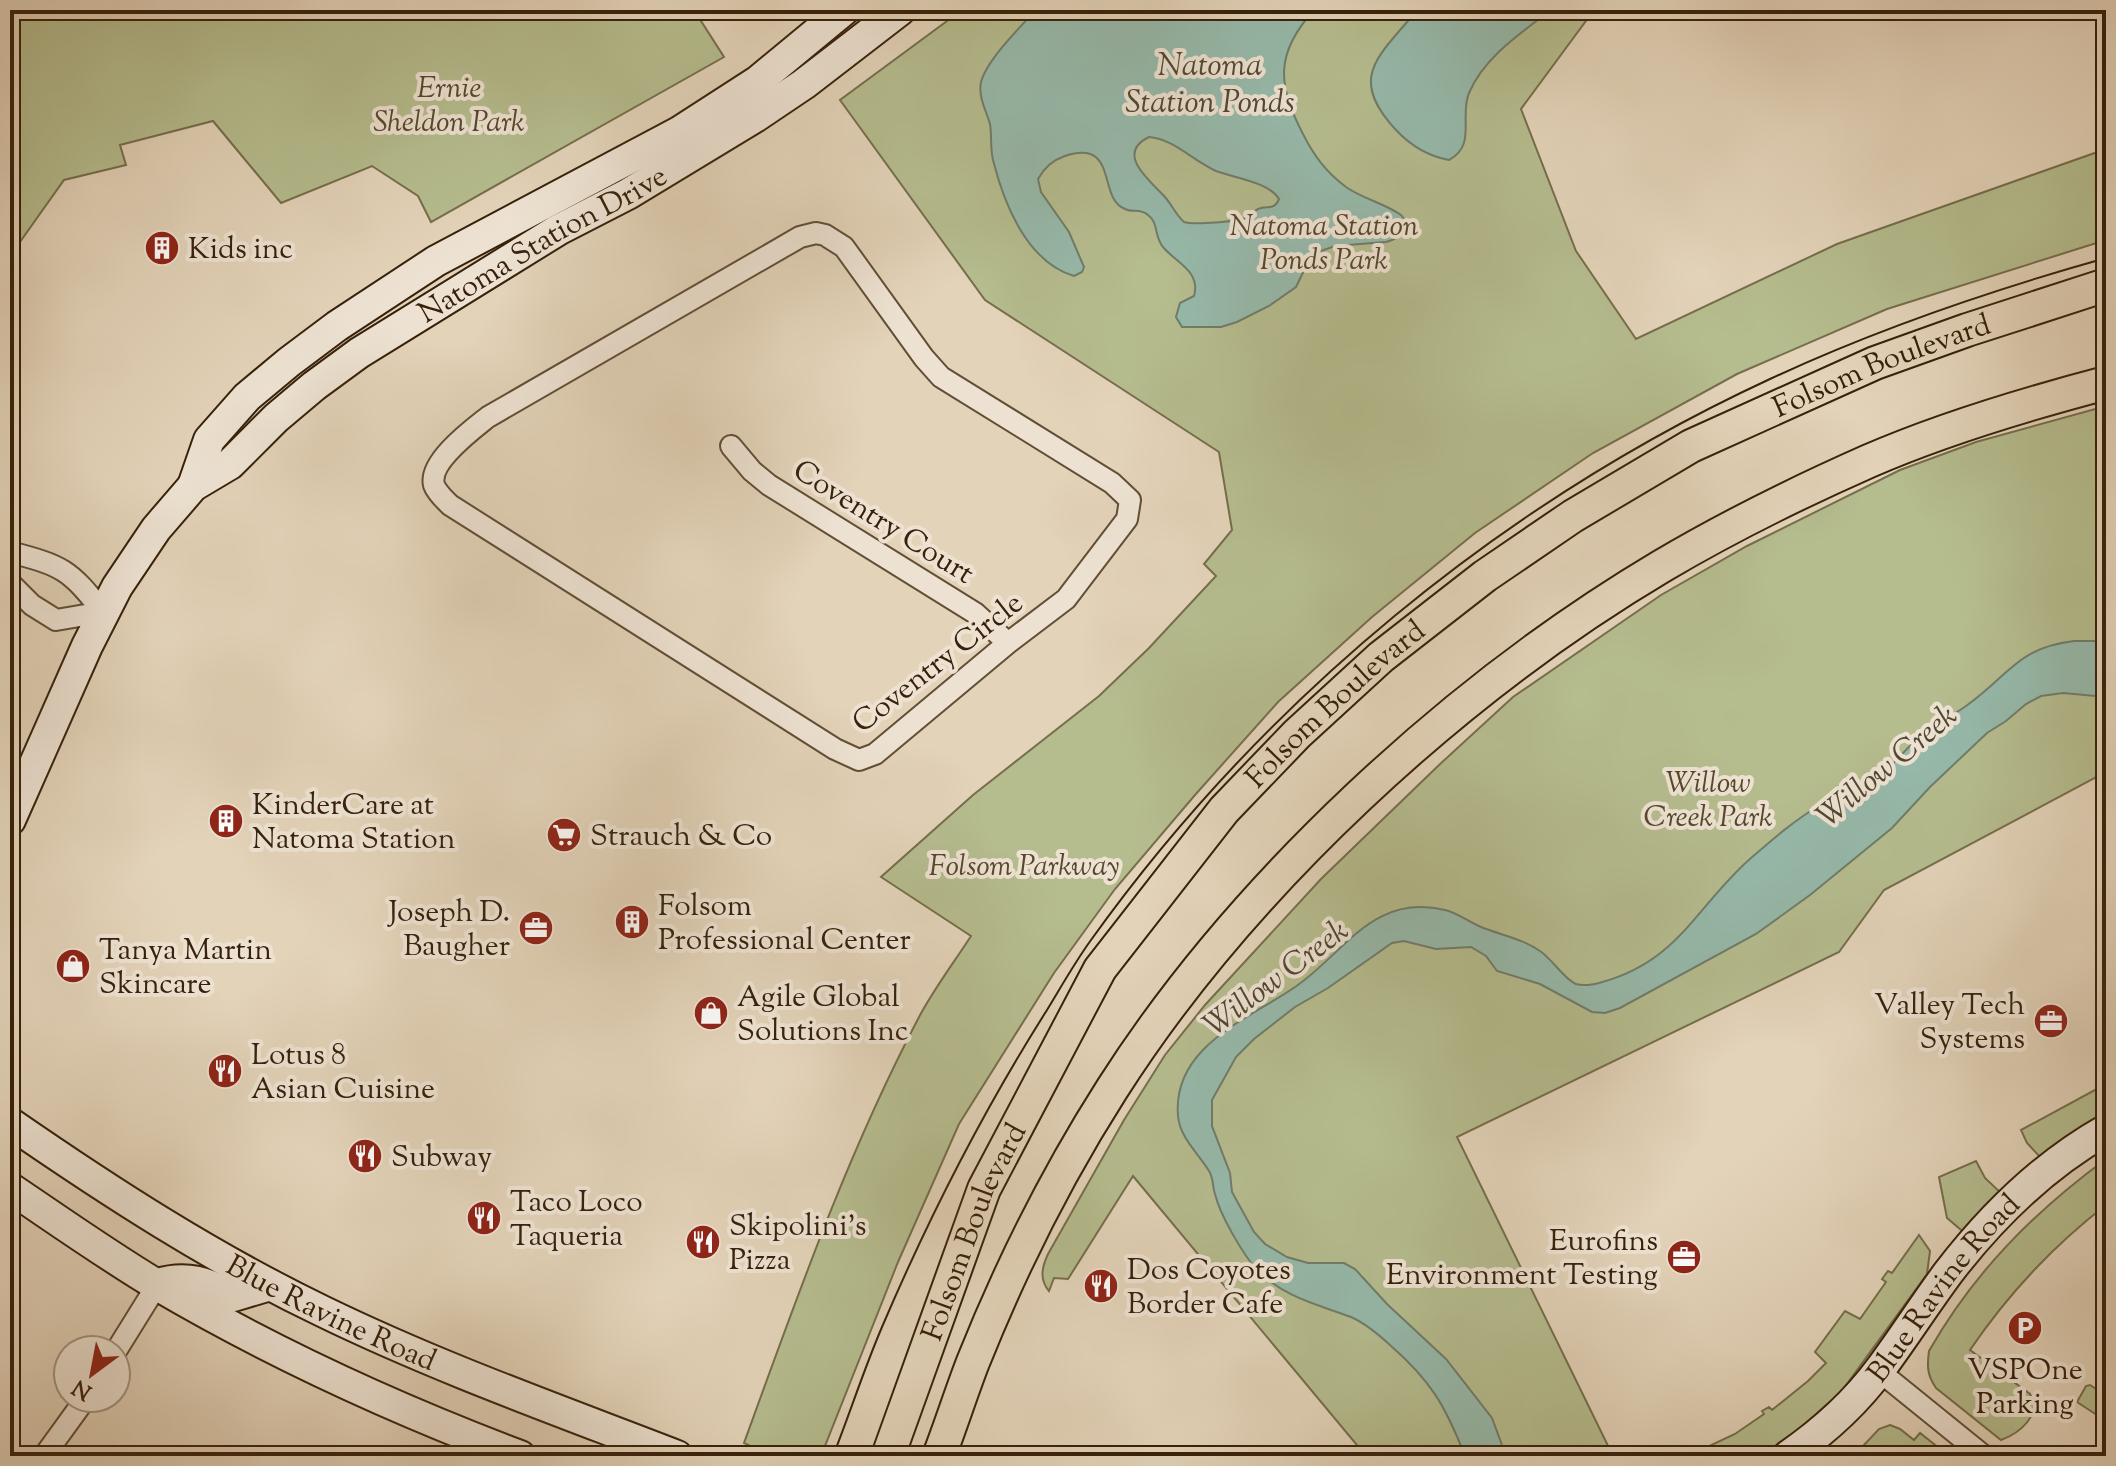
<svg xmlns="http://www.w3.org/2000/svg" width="2116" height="1466" font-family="'Sorts Mill Goudy',serif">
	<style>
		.green { fill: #b5bc8e; stroke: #766e4c; stroke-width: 2 }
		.water { fill: #96b9aa; stroke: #707c6a; stroke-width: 2; fill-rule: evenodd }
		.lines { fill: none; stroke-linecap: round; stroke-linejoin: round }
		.street-casing { stroke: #624e36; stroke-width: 24 }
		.secondary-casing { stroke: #37210b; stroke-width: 34 }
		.primary-casing { stroke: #37210b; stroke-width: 36 }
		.street { stroke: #ede2d2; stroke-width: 20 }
		.secondary { stroke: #ede2d2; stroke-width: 30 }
		.primary { stroke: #e3d3b9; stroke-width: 32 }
		.tram { stroke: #37210b; stroke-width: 2 }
		.labels { text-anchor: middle; stroke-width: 8; stroke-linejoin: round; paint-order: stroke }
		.park-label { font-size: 30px; font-style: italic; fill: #56482c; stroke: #ede2d2 }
		.street-label { font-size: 30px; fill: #37210b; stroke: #ede2d2 }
		.poi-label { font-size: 30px; fill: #37210b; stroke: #ede2d2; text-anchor: start }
		.water-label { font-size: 32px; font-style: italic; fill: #4f4733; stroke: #ede2d2 }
	</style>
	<rect width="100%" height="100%" fill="#e3d3b9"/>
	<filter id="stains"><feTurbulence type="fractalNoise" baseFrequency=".0025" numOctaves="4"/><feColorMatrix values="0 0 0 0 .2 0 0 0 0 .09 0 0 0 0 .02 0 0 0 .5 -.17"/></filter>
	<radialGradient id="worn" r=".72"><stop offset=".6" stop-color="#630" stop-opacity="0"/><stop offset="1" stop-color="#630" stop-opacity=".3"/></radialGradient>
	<path class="green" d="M10,10H694L724,57L431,222L418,196L372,166L281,203L213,121L120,145L126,165L64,180L10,256Z
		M962,10H1594L1521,109L1576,251L1636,339L1837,244L2106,149V240L1887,309L1737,374L1593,453L1475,533L1372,617L1278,702L1195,795L1115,889L1054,973L959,1124L898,1262L821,1456H771L744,1443C796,1300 847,1154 918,1019C933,990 953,964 971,936L881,877L973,795L1099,696L1149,648L1216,576L1204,564L1232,530L1219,452L985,300L840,100Z
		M2106,406V772L1884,890L1839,952L1457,1137L1613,1456H1366L1133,1176L1068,1279L1054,1278L1049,1291C1039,1279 1042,1267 1048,1254L1124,1120L1165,1055L1205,1005L1321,879L1439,765L1513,697L1661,595L1747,546L1900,470L1976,442Z
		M2106,1084V1117L2040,1157L2027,1143L2021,1130Z
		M2106,1159V1205C2053,1246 2008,1294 1970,1350L2030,1394C2042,1415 2020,1433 2001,1440L1936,1388C1927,1375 1927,1366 1929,1351C1974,1272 2033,1213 2106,1159Z
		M1976,1161L1985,1178L2003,1195L1967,1235L1947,1218L1939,1177Z
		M1919,1235L1930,1251L1927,1274L1841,1392L1791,1436L1764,1456H1688L1735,1434L1764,1414L1762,1411L1769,1407L1772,1410L1808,1381L1826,1363L1815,1352L1845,1311L1860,1319L1886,1282L1882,1279L1888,1271L1892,1273Z
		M2090,1385L2104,1394L2106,1392V1415L2103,1419L2077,1402L2086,1386Z
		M1890,1425L1900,1429L1914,1440L1920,1433L1949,1456H1901L1889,1447L1882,1456H1875L1862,1447L1879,1429Z"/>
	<path class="water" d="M1036,10H1314C1275,53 1277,85 1303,134C1314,156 1326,172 1346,187C1363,199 1384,203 1401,215L1405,220C1404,233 1398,239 1386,242L1335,246L1312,254L1296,287L1269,306L1237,322L1221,327H1182L1176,317L1180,303L1194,296C1201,271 1176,263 1163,247C1154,237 1159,223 1148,215C1140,208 1133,213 1125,209C1097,199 1119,138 1065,156C1053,160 1044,168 1038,179L1041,192L1069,232L1084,267L1082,272L1074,276C1027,262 1004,204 993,160C990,148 992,136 990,124C986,110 978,97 981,82C987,60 1020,27 1036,10ZM1149,137C1174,139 1193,161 1216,171C1234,178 1269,182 1279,199C1274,211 1268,205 1258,209C1254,211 1251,215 1248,217C1238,222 1193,225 1184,222C1176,215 1172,205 1165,197C1151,181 1114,154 1149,137Z
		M1417,10H1551C1521,33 1484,57 1469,93C1459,117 1477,145 1449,160C1427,156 1411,146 1396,130C1346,76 1380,56 1417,10Z
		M2074,641H2106V697L2063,693L2041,696L2026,704L2006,721L1987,733L1930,787L1892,828L1810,895L1756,934L1620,1008L1605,1013L1592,1012L1540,984L1497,971L1486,956L1471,947L1436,949L1404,941L1392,943L1328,988L1295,1007L1254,1039L1236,1057L1212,1100V1126L1230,1173L1232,1192L1254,1232L1265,1244L1287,1257L1308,1263H1344L1355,1269L1387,1304L1446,1359L1492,1418L1506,1456H1465C1445,1405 1431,1381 1390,1345C1378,1334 1365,1323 1351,1317C1316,1304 1286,1298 1258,1271C1243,1255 1220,1215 1215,1194C1212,1186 1214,1179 1209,1171C1198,1153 1180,1138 1178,1116C1172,1046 1249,1019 1295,987C1345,953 1372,893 1445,910C1458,913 1469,922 1481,927C1501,935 1523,939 1540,951C1552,959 1565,980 1576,984C1582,986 1593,985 1599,983C1679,962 1695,907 1751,858C1774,838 1796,819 1822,804C1843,792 1866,787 1885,771C1896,762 1904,751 1914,742C1930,728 1949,718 1966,706C2009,676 2016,648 2074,641Z"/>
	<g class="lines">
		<g class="street-casing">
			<path id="street" d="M816,233L825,235L844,247L924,358L941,377L1112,483L1130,500L1127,519L1066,599L1008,643L875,754L859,760L835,749L450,505C444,499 437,493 434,485C428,462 473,429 488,417L800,237Z
				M731,446L752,471L769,485L975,613L1008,643
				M10,552C63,566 69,569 103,612L56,620L32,605L10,583
				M116,1351L157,1285
				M1879,1371L1984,1456
				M44,1456L86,1398"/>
		</g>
		<g class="secondary-casing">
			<g id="secondary">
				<path d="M193,486L209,440L247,397L289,362L337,326L436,261L679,132L758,81L844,10"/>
				<path id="s1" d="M10,820L87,646L117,587L156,529L193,486L230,464L276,418L314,386L359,353L558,230L628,194L755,117L804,84L900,10"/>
				<path id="s2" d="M10,1123C110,1192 212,1258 322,1311C437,1367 558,1410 677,1456"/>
				<path d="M10,1188C59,1221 107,1255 157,1285C273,1353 395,1409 520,1456"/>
				<path d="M158,1284C187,1275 207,1283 233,1296L270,1285"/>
				<path id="s3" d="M1788,1456C1823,1432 1856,1402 1881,1368C1904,1337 1925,1304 1948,1273C1991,1217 2044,1165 2106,1130"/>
			</g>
		</g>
		<g class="primary-casing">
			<g id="primary">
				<path id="s4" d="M888,1456L984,1189L1100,969L1224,810L1297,734L1381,657L1485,576L1573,516L1691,446L1875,363L1967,330L2106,285"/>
				<path d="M939,1456C951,1425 961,1393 973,1362C1011,1267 1057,1175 1112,1089C1242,885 1455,689 1662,566C1728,527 1799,492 1869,461C1945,428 2026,404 2106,383"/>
			</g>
		</g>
		<use href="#street" class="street"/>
		<use href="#secondary" class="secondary"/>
		<use href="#primary" class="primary"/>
		<path class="tram" d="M833,1456C850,1413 864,1369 882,1327C929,1217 983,1111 1047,1010C1061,987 1075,962 1091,940C1263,700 1502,503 1770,379C1877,329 1992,290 2106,258"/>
	</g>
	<defs>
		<g id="building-disc" transform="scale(1.8)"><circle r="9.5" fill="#8f2418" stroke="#ede2d2"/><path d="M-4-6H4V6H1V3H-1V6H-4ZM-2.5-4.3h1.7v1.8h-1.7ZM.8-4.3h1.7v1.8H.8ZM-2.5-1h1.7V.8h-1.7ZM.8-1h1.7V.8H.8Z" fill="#fff"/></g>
		<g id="supermarket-disc" transform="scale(1.8)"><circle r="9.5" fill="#8f2418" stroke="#ede2d2"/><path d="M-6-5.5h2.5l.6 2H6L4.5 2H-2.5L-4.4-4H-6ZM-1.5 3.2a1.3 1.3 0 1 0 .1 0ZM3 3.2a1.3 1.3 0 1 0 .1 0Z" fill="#fff"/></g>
		<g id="office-disc" transform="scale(1.8)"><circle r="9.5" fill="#8f2418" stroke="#ede2d2"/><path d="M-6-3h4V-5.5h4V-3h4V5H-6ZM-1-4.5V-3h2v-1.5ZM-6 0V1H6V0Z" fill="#fff"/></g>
		<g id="shop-disc" transform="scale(1.8)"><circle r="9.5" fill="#8f2418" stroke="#ede2d2"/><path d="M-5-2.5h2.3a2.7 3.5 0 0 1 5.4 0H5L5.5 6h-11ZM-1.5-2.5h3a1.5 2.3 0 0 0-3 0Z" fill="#fff"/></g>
		<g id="restaurant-disc" transform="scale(1.8)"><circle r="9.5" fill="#8f2418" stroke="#ede2d2"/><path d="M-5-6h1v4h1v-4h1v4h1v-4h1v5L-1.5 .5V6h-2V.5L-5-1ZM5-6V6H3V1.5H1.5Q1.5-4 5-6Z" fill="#fff"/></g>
		<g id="parking-disc" transform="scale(1.8)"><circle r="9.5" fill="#8f2418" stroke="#ede2d2"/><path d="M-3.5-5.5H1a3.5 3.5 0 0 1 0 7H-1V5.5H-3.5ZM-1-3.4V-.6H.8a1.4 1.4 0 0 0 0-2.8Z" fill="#fff"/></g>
	</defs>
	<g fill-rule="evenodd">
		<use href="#building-disc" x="162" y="248"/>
		<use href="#building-disc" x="226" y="821"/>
		<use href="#supermarket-disc" x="564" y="835"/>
		<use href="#building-disc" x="632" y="922"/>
		<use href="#office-disc" x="536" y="928"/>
		<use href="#shop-disc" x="73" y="966"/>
		<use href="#shop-disc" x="711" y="1013"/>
		<use href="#office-disc" x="2051" y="1021"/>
		<use href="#restaurant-disc" x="225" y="1071"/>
		<use href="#restaurant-disc" x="365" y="1156"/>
		<use href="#restaurant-disc" x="484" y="1218"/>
		<use href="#restaurant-disc" x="703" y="1242"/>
		<use href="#office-disc" x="1684" y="1257"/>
		<use href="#restaurant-disc" x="1101" y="1286"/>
		<use href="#parking-disc" x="2025" y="1328"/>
	</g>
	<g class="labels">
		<g class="park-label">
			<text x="449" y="97">Ernie<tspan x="449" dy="34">Sheldon Park</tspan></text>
			<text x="1324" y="235">Natoma Station<tspan x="1324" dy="34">Ponds Park</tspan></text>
			<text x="1708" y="792">Willow<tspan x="1708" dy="34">Creek Park</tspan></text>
			<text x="1024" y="875">Folsom Parkway</text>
		</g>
		<g class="street-label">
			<text dy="10" stroke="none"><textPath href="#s1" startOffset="810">Natoma Station Drive</textPath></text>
			<text dy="10" stroke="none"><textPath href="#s4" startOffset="1536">Folsom Boulevard</textPath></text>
			<text transform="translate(884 521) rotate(32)" y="10">Coventry Court</text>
			<text transform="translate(937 662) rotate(-38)" y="10">Coventry Circle</text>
			<text dy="10" stroke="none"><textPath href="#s4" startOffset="888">Folsom Boulevard</textPath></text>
			<text dy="10" stroke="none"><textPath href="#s4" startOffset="240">Folsom Boulevard</textPath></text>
			<text dy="10" stroke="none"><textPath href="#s3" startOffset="230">Blue Ravine Road</textPath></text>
			<text dy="10" stroke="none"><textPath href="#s2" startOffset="374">Blue Ravine Road</textPath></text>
		</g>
		<g class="poi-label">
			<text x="188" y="258">Kids inc</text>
			<text x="252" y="814">KinderCare at<tspan x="252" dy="34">Natoma Station</tspan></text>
			<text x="590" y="845">Strauch &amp; Co</text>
			<text x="658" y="915">Folsom<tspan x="658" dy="34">Professional Center</tspan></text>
			<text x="510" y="921" text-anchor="end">Joseph D.<tspan x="510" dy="34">Baugher</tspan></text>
			<text x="99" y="959">Tanya Martin<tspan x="99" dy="34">Skincare</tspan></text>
			<text x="737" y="1006">Agile Global<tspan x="737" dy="34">Solutions Inc</tspan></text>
			<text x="2025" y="1014" text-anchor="end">Valley Tech<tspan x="2025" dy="34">Systems</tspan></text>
			<text x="251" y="1064">Lotus 8<tspan x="251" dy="34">Asian Cuisine</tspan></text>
			<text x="391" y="1166">Subway</text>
			<text x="510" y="1211">Taco Loco<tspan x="510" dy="34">Taqueria</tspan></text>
			<text x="729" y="1235">Skipolini's<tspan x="729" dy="34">Pizza</tspan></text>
			<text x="1658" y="1250" text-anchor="end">Eurofins<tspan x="1658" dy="34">Environment Testing</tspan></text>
			<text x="1127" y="1279">Dos Coyotes<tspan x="1127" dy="34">Border Cafe</tspan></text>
			<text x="2025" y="1379" text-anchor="middle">VSPOne<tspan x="2025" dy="34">Parking</tspan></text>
		</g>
		<g class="water-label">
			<text x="1210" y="75">Natoma<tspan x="1210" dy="37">Station Ponds</tspan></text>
			<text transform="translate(1886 765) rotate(-40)" y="11">Willow Creek</text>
			<text transform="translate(1275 977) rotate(-37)" y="11">Willow Creek</text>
		</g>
	</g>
	<rect width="2116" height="1466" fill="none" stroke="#e3d3b9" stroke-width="40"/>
	<rect x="12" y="12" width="2092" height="1442" fill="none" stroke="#37210b" stroke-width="4"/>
	<rect x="20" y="20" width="2076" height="1426" fill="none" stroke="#37210b" stroke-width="2"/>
	<g transform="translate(92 1374) rotate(212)"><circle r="38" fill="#ede2d2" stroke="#a49582" stroke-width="2"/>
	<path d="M0-6L14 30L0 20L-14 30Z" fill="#8f2418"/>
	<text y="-12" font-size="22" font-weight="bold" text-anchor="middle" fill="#37210b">N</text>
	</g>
	<rect width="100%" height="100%" filter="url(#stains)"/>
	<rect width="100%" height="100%" fill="url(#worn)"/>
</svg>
